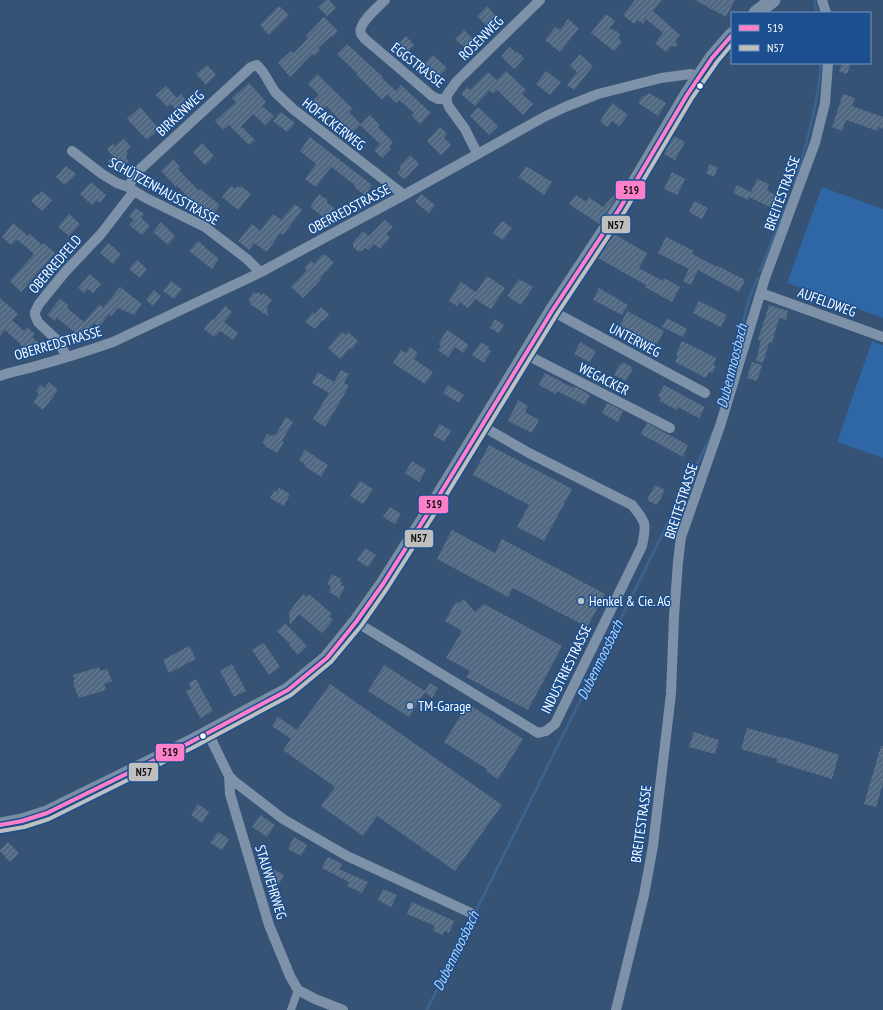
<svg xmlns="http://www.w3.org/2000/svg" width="883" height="1010" font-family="'PT Sans Narrow',sans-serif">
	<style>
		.green { fill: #2f66a5 }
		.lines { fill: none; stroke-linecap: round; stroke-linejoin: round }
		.stream { stroke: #3b618d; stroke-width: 3 }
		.building { fill: url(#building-hatch) }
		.pedestrian { stroke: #7d92a8; stroke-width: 8 }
		.minor { stroke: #7d92a8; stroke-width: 10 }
		.secondary { stroke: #798da4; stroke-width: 15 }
		.bus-1-casing { stroke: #1b4f8f; stroke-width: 7 }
		.bus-2-casing { stroke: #1b4f8f; stroke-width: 7 }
		.bus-1 { stroke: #ff80ca; stroke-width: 4 }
		.bus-2 { stroke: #bfbfbf; stroke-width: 4 }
		.bus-dot { fill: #fff; stroke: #1b4f8f; stroke-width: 1.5 }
		.poi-dot { fill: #b9c2ce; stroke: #1b4f8f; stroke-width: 1.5 }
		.labels { text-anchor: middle; stroke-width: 3; stroke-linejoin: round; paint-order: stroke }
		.street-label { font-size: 14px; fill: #fff; stroke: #1b4f8f }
		.poi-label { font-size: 14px; fill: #fff; stroke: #1b4f8f; text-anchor: start }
		.water-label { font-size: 15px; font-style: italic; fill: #b5d3f5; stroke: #1b4f8f }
		.line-badge { stroke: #1b4f8f; stroke-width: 1.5 }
		.pale-badge-label { font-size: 11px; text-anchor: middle; font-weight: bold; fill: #111 }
	</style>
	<defs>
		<pattern id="building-hatch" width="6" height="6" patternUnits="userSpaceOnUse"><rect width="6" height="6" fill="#526984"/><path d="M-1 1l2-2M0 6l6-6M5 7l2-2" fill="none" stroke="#6c8096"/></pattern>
	</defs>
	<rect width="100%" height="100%" fill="#365274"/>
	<path class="green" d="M822,187L883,209V318L787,283Z
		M872,341L883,345V458L837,442Z"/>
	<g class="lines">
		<path class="stream" d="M814,0L817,13
			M794,186C806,145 818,105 821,63
			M760,271L786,206
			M725,395L749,299L757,279
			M427,1010L714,430"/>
	</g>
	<path class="building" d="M326,0H329L336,8L327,16L318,7Z
		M635,0H662L653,11L680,35L676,40L677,47L671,46L666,52L655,43L663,33L646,19L643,24L638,20L634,24L623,15Z
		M695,0H735L726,17Z
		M279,6L289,15L269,35L260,25Z
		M487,6L497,17L487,26L477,16Z
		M606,14L615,21L609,28L618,32L620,35L618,38L622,42L614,51L591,33Z
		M324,17L338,31L333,37L331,36L318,48L320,50L314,56L312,54L290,77L278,63L291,51L294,53L308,38L306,36Z
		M568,19L579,28L560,52L545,40L555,27L560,30Z
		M464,30L474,40L466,49L455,39Z
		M406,36L414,45L404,55L395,47Z
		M347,44L383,77L382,78L396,91L401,85L431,113L420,124L412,116L414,113L399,100L396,103L387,94L382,100L356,74L357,73L337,54Z
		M510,47L516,53L518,52L524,58L514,69L501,56Z
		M580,54L593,66L574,90L567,85L577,72L570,66Z
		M433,55L447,68L437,78L423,65Z
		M842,63H851L847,74L839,71Z
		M207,65L216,75L206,85L196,74Z
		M506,71L526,90L522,94L533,104L523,115L497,90L493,94L490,90L475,106L461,94L467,87L470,90L488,72L497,80Z
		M546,71L561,82L550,95L536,84Z
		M317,74L353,109L349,112L361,124L350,135L338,124L341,121L326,106L322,110L313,101L319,95L308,84Z
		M249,83L266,102L262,106L274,116L265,125L253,114L241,126L255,140L249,145L229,125L223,130L215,121L236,102L232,98Z
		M166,86L177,98L181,94L190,105L180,114L171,104L167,107L156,95Z
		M649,93L666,103L658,116L638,103L642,97L647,95Z
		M843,94L855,98L852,106L883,117V129L879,127L878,130H875L846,120L842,131L832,127Z
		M612,103L628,115L619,126L612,121L607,127L600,121Z
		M140,107L159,129L147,140L127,119Z
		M478,107L498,126L489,135L470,116Z
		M281,112L295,123L287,132L273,121Z
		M370,115L380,125L378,127L393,142L389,146L391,149L382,158L374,150L380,144L360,125Z
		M440,127L447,134L444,138L451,145L441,155L427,141Z
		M674,136L685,142L675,160L664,154Z
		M310,137L372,185L365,195L354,187L355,185L331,167L316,187L305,179L316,164L300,151Z
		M124,139L131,147L126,151L128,153L126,155L127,156L126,158L129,161L117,171L108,161L113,157L107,149L113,144L115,146Z
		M202,143L214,156L205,165L193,152Z
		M410,155L419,164L408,176L403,179L397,173L401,169L399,167Z
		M173,159L180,167L178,169L199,191L200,189L220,205L210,218L193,205L194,204L190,201L191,200L177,186L176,187L161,171Z
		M710,164L718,168L714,177L706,173Z
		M66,166L76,174L65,185L56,177Z
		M526,166L552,182L544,195L519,177Z
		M672,172L685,179L677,195L664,189Z
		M757,179L769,184L767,189L769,190L768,191L780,197L774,209L749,197L748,200L733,193L737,185L751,192Z
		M91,182L106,195L100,203L97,200L92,205L80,194Z
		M231,186L235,189L237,186L240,188L241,186L251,194L238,210L222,197Z
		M42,191L52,200L42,211L31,201L37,194L38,196Z
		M319,194L324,198H327V203L334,208L326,219L310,207Z
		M421,194L435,205L429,213L415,202Z
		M615,194L617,196L599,224L569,204L576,195L586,202L589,197L603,207Z
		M694,201L708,208L702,219L689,212Z
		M295,204L302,210L283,235L280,233L267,252L254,243L249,250L238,241L252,224L260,231L273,214L281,220Z
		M136,208L144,214L141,218L150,226L142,235L129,225L134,220L129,216Z
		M69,214L80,224L69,236L58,227Z
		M385,220L393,227L386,234L390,238L380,249L374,244L368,250L365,248L361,251H358L353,247V243L363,231L369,236Z
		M502,221L512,228L503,240L493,233Z
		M161,222L175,236L168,245L153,232Z
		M13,223L28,236L30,234L42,245L44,243L55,253L21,292L10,281L34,254L18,240L17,241L16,240L11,245L2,237Z
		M614,234L647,253L639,268L663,281L664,278L680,287L672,302L645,287L646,285L598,258Z
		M666,237L694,251L692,254L717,267L718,266L745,280L739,292L698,270L691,285L683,281L689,269L658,253Z
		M198,241L219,259L212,269L189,251Z
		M108,243L121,254L113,264L100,253Z
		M323,254L325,256L326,255L334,263L320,278L321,279L303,298L291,287L307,270L304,268L311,261L314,264Z
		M137,260L147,269L140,278L129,269Z
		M90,274L101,284L93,293L88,289L84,293L78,288Z
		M487,276L505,288L491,309L475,299L468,308L460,302L457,306L449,301L461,282L476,292Z
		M519,279L533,287L521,305L507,296Z
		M171,281L182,289L174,299L163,291Z
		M120,287L142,304L134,315L118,308L111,316L109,314L99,327L94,323L82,338L57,318L55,321L47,315L60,299L68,305L67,308L84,322L100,304L103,308Z
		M599,288L628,305L622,315L593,300Z
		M154,290L161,296L153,306L146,300Z
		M254,292L257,294L258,292L262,295L263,293L272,300L267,307L268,316L250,304L251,302L248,300Z
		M0,298L18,314L12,320L24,331L27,327L35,334L32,337L41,345L32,355L5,330L0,336Z
		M699,301L727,315L721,327L693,313Z
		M769,305L788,311L786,320L779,318L772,343H769L763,363L756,361L761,340H758Z
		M225,306L232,312L224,322L238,333L233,340L220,331L214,337L204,329L212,319L214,320Z
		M321,307L329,314L324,321L322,320L315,329L305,322L313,312L315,314Z
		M627,311L664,331L657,344L654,343L651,349L640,344L641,342L621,330L623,327L620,325Z
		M667,318L687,329L683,337L662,327Z
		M495,319L504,325L499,333L490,328Z
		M447,330L469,345L463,353L455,347L448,357L438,350L441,345L439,344L440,341Z
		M342,332L346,335L348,332L358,341L352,349L350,348L340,359L328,348Z
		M682,341L716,358L713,365L716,366L712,373L709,372L706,378L675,362L678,356L676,354Z
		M481,342L489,347L488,349L491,351L484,363L472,355Z
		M580,342L596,351L590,362L574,354Z
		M410,347L418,353L414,359L433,372L425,384L393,363L401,350L406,353Z
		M623,362L633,368L626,381L614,375L620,364L621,365Z
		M752,362L762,365L757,381L747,378Z
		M341,370L349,374L344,383L349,386L325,427L313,419L329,393L312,383L318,372L334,382Z
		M545,373L573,388L574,386L590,395L585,405L557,391L556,394L539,385Z
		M49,382L58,390L43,410L33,402L39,394L36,391L41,385L45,388Z
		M448,385L464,395L459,403L443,393Z
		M664,385L705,407L699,418L678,407L677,410L660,401L661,398L658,396Z
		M518,400L528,406L525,412L539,420L532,433L508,421Z
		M607,403L623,411L618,422L602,413Z
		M286,417L293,422L282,441L284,442L277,453L265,446L266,445L262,443L267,434L271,436L276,434Z
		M647,423L688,445L683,457L641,434Z
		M440,424L451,431L444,442L433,435Z
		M489,445L572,489L544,541L517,527L529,505L473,475Z
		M305,450L328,465L321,477L304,466L305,464L299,460Z
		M412,461L426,470L419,482L405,473Z
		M360,481L373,489L363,504L350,496Z
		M655,485L665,490L657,505L647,500Z
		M279,488L290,494L284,506L270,498L275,490L277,492Z
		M390,507L401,514L395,524L383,517Z
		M452,530L495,553L502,539L605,594L587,627L513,588L508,597L437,559Z
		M365,548L376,555L368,567L357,560Z
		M332,574L341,579L340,581L342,583L341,585L345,587L339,598L329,592L331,587L327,584Z
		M303,594L307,597L309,594L332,614L329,616L333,620L322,633L299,614L290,625L289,612Z
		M464,599L475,612L484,604L562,646L528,710L466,677L470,671L446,658L462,631L445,621L456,602L459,603Z
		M285,623L307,646L298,655L289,645L290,644L277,631Z
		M264,643L280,667L269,675L252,650Z
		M189,646L196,659L169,673L163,660Z
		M232,664L246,691L234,697L220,671Z
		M384,665L425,691L430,683L438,688L432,698L425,692L409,717L368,691Z
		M99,667L100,671L107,669L112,681L104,684L106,690L79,698L73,684L74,683L73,680L75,679L73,675Z
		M196,679L213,711L200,718L186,691L191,689L189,683Z
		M330,684L502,805L455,871L377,816L363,836L321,806L335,787L283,750L291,739L272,726L278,717L297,730Z
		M468,704L523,739L498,779L486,771L487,769L444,742Z
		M747,728L783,738V737L839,755L832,779L776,762L777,759L741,749Z
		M694,732L719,740L715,754L689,747Z
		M881,746H883V784L876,807L864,804Z
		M198,804L209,812L202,823L191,815Z
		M260,815L275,825L267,837L252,827Z
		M218,832L229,839L222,850L210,843Z
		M294,837L307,845L301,856L288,849Z
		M8,842L19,853L10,862L0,851V850Z
		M328,857L342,864L339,869L368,882L362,893L347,886L349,882L322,868Z
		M271,868L284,875L278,886L265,878Z
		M383,889L397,895L391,907L378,900Z
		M412,902L454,921L449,933L445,931L443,935L433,931L435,926L407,914Z"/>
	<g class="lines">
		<path class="pedestrian" d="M291,1010L298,990"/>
		<path class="minor" d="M385,0C378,7 357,24 361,34C361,34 364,38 365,39L432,96L438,99H447
			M822,0L826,13
			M72,151L102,174L117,183L128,187L144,197L205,227L247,259L260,272
			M477,153L465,129L449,107L447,102V95L457,81L540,0
			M128,187L137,172L251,67L257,65L263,72L275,92L293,109L404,195
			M761,293L883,337
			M552,311L705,393
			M525,354L670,428
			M67,357L58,341L38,322L35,315V312L39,304L65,272L101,234L134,191
			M0,376C12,371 24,370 36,366C62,359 87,351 113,342L259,273L404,195L544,117L565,107L598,94L661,78L691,74L699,77
			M356,622L538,733L546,731L555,724L642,546C647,524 646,522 632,505L529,453L482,426
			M208,733L229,776L230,794L250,861L269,925L290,976L298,990L315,999L343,1010
			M229,776L235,782L283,819L347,856L471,913
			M616,1010L644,895L653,846L671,694L674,616L678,562L681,537L720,426L765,278L815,143L825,103L828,63"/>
		<path class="secondary" d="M756,13L773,0
			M0,825L22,821L47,813L189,743L288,690L327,658L356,622L383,584L437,499L552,311L620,208L687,95L712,58L732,35"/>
		<g class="bus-1-casing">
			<path id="bus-1" d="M0,825L22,821L47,813L189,743L288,690L327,658L356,622L383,584L437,499L552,311L620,208L687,95L712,58L732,35"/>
		</g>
		<g class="bus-2-casing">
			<path id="bus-2" d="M1,831L24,827L49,819L192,748L291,695L331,662L361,626L388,587L442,502L557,314L625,211L692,98L717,62L732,44"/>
		</g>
		<use href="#bus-1" class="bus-1"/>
		<use href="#bus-2" class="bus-2"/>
	</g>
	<g class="bus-dot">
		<circle cx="700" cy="86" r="3.5"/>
		<circle cx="203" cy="736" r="3.5"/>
	</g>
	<g class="poi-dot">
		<circle cx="581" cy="601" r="4"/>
		<circle cx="410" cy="706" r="4"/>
	</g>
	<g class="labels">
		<g class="street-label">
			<text transform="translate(481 38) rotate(-45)" y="5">ROSENWEG</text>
			<text transform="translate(418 65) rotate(38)" y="5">EGGSTRASSE</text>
			<text transform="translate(180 113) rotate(-43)" y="5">BIRKENWEG</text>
			<text transform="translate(334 124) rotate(38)" y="5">HOFACKERWEG</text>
			<text transform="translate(164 191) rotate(29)" y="5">SCHÜTZENHAUSSTRASSE</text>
			<text transform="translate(782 193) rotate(-70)" y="5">BREITESTRASSE</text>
			<text transform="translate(349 209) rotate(-28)" y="5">OBERREDSTRASSE</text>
			<text transform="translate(55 264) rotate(-49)" y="5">OBERREDFELD</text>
			<text transform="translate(827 302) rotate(20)" y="5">AUFELDWEG</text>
			<text transform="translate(635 340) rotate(28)" y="5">UNTERWEG</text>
			<text transform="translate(58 343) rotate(-16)" y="5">OBERREDSTRASSE</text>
			<text transform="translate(604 379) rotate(27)" y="5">WEGACKER</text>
			<text transform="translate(681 501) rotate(-72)" y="5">BREITESTRASSE</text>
			<text transform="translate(566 669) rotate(-64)" y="5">INDUSTRIESTRASSE</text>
			<text transform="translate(641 824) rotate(-82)" y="5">BREITESTRASSE</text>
			<text transform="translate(271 882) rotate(73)" y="5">STAUWEHRWEG</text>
		</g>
		<g class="poi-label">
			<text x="589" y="606">Henkel &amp; Cie. AG</text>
			<text x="418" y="711">TM-Garage</text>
		</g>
		<g class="water-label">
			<text transform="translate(732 366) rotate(-76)" y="5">Dubenmoosbach</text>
			<text transform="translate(600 660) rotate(-64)" y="5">Dubenmoosbach</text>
			<text transform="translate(456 951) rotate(-64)" y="5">Dubenmoosbach</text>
		</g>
	</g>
	<g class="line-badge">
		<rect x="615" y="180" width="31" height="20" rx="4" fill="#ff80ca"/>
		<rect x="601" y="215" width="30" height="19" rx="4" fill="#bfbfbf"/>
		<rect x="418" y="495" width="31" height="19" rx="4" fill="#ff80ca"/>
		<rect x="404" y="529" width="30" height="19" rx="4" fill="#bfbfbf"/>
		<rect x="155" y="743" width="30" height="19" rx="4" fill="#ff80ca"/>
		<rect x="128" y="762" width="31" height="20" rx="4" fill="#bfbfbf"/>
	</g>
	<g class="pale-badge-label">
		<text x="631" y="194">519</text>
		<text x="616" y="229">N57</text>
		<text x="434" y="508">519</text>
		<text x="419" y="542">N57</text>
		<text x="170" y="756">519</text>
		<text x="144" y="776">N57</text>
	</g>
	<rect x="731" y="12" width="140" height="52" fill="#1b4f8f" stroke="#7695bc"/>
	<rect x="739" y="25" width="20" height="6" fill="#ff80ca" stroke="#7695bc"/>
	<text x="767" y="32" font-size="12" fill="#ffffff">519</text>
	<rect x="739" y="45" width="20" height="6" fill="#bfbfbf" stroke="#7695bc"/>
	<text x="767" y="52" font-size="12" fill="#ffffff">N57</text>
</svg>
